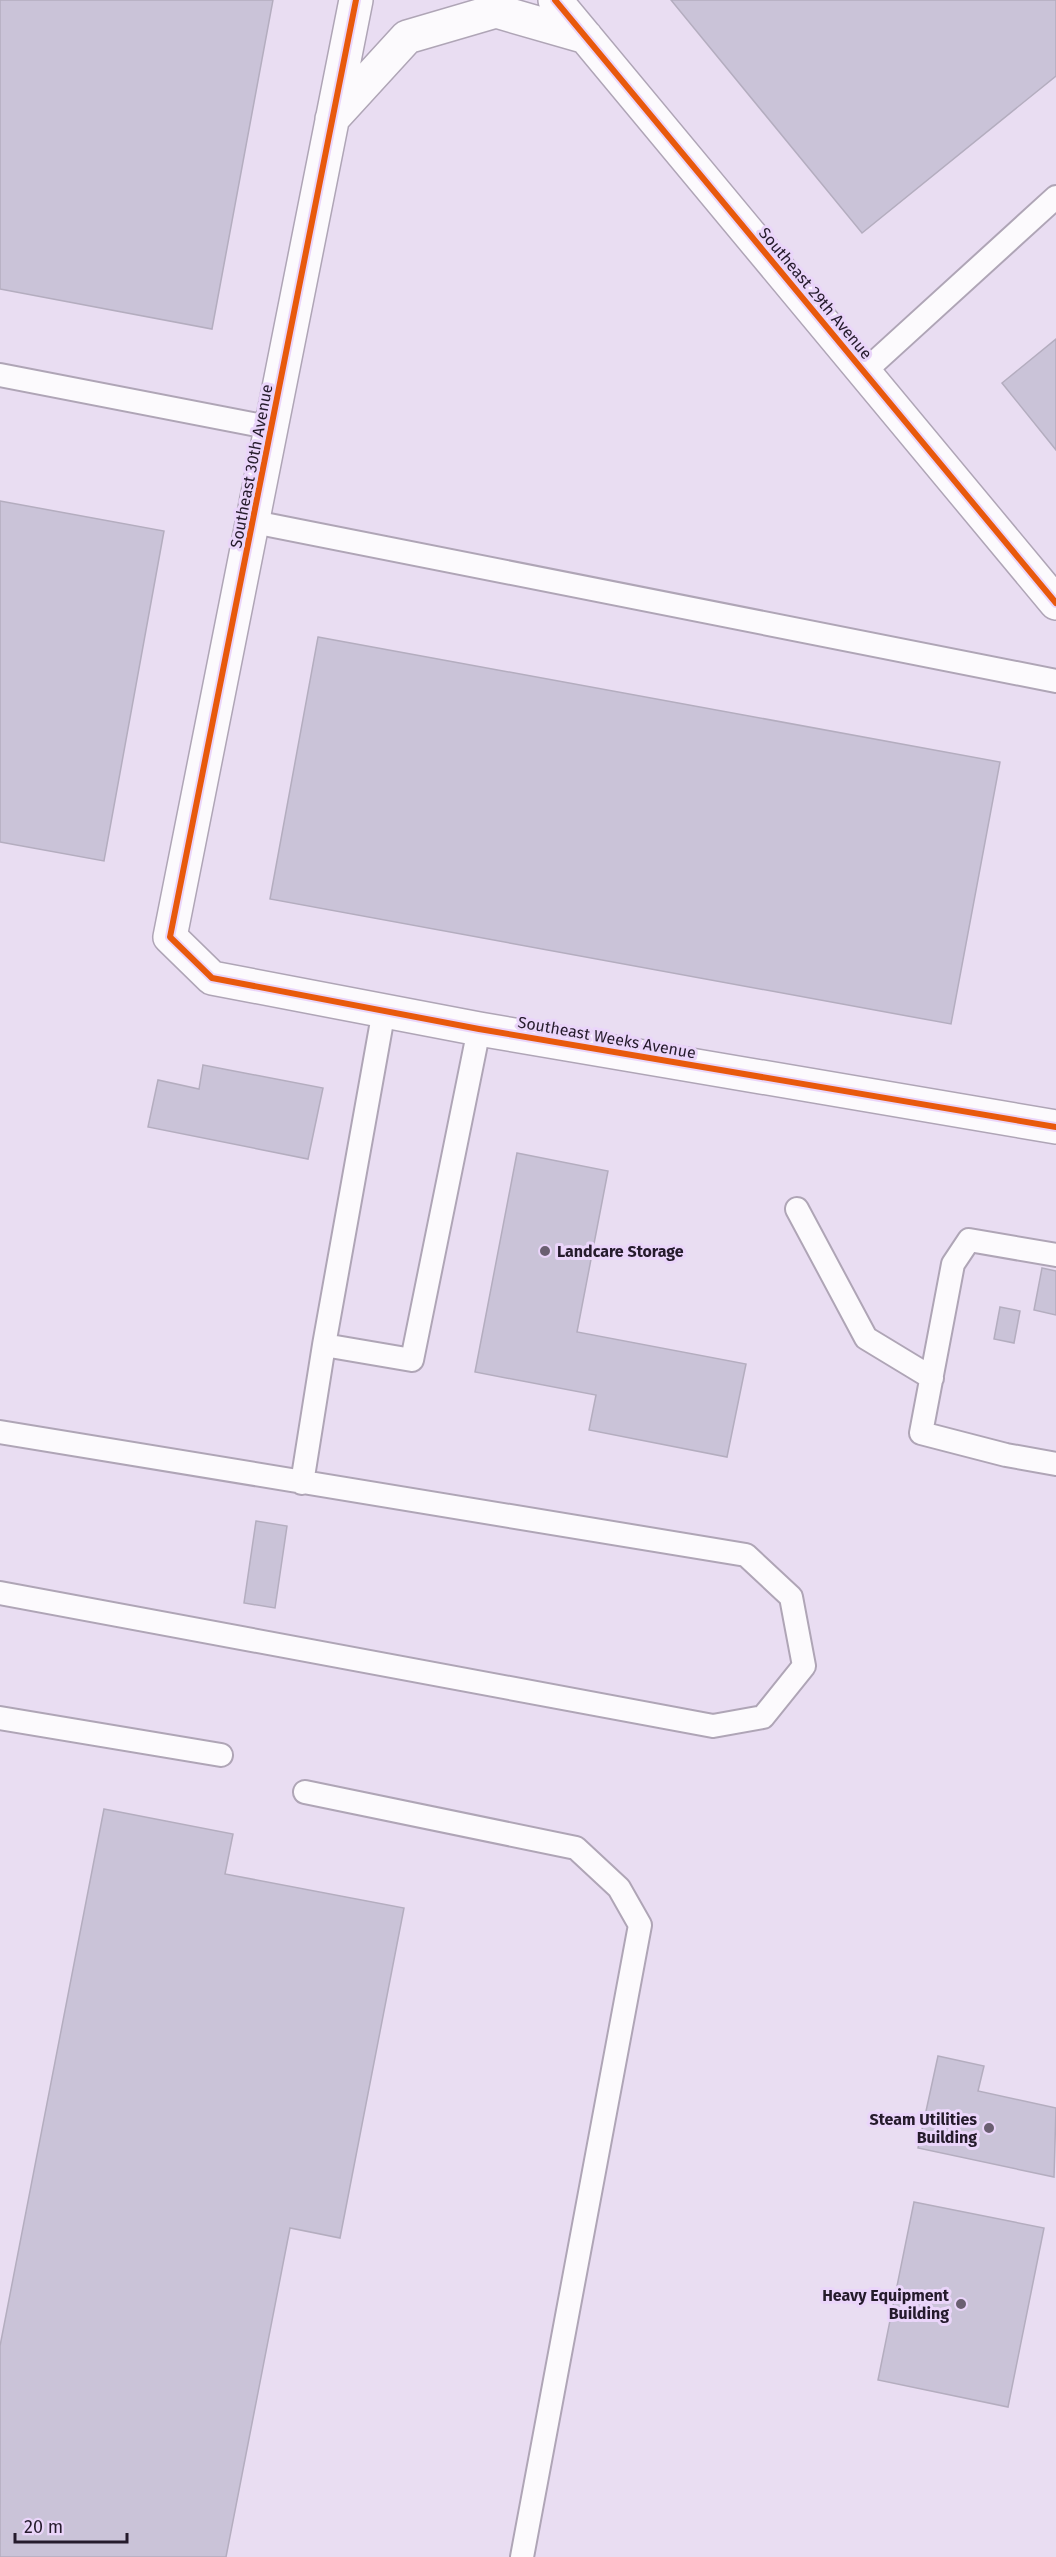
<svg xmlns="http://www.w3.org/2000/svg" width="1056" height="2557" font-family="'Fira Sans',sans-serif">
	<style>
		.building { fill: #cac3d8; stroke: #b4adbf; stroke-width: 1.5 }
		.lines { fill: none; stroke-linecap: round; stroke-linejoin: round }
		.lane-casing { stroke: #afa5b6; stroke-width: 26 }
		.street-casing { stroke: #afa5b6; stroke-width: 36 }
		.lane { stroke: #fcfafd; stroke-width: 22 }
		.street { stroke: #fcfafd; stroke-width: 33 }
		.cycleway-casing { stroke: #ead5fa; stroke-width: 10 }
		.cycleway { stroke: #e8590c; stroke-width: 6 }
		.poi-dot { fill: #6a5f71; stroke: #ead5fa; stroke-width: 2 }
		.labels { text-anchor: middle; stroke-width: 6; stroke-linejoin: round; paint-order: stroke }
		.street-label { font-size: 16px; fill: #251b2c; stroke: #ead5fa }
		.poi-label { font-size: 16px; font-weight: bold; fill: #251b2c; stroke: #ead5fa; text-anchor: end }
	</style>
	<rect width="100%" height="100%" fill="#e9ddf2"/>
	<path class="building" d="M0,0H273L212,329L0,289Z
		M671,0H1056V76L862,233Z
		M1056,339V450L1002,383Z
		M0,501L164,531L104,861L0,842Z
		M318,637L1000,762L951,1024L270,899Z
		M203,1065L323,1088L308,1159L148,1127L158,1080L199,1089Z
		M517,1153L608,1171L577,1332L746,1364L727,1457L589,1430L596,1395L475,1372Z
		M1042,1268L1056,1271V1315L1034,1310Z
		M1000,1307L1020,1311L1014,1343L994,1339Z
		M256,1521L287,1526L275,1608L244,1603Z
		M104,1809L233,1834L225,1874L404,1908L340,2238L290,2228L226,2557H0V2346Z
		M938,2056L984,2066L978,2091L1056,2108L1054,2177L918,2148Z
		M914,2202L1044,2228L1008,2407L878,2380Z"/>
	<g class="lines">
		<g class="lane-casing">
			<path id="lane" d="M864,372L1056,197
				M0,375L273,428
				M254,522L1056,681
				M797,1209L866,1338L932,1378
				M1056,1255L969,1240L953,1264L921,1433L1006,1455L1056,1464
				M324,1345L384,1010
				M0,1432L746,1555L791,1597L804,1666L763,1717L713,1726L0,1593
				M302,1483L324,1345L412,1360L479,1029
				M0,1718L221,1755
				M305,1792L576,1848L619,1888L640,1925L522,2557"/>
		</g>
		<g class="street-casing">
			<path id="street" d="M356,0L170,937L212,978L479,1029L1056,1127
				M555,0L1056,603
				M332,119L407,37L496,11L586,37"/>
		</g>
		<use href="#lane" class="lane"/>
		<use href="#street" class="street"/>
		<g class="cycleway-casing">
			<path id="cycleway" d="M356,0L170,937L212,978L479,1029L1056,1127
				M555,0L1056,603"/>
		</g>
		<use href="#cycleway" class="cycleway"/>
	</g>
	<g class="poi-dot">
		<circle cx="545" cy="1251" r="6"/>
		<circle cx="989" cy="2128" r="6"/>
		<circle cx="961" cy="2304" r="6"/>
	</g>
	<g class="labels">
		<g class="street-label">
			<text transform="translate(816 293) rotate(50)" y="6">Southeast 29th Avenue</text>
			<text transform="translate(251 466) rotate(-79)" y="6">Southeast 30th Avenue</text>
			<text transform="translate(607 1037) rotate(10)" y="6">Southeast Weeks Avenue</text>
		</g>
		<g class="poi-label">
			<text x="557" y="1257" text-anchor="start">Landcare Storage</text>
			<text x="977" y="2125">Steam Utilities<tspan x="977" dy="18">Building</tspan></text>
			<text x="949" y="2301">Heavy Equipment<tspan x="949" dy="18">Building</tspan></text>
		</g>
	</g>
	<path d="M15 2533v9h112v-9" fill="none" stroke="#251b2c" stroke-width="3"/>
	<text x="24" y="2533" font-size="18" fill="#251b2c" stroke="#ead5fa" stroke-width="4.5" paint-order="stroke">20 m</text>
</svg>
